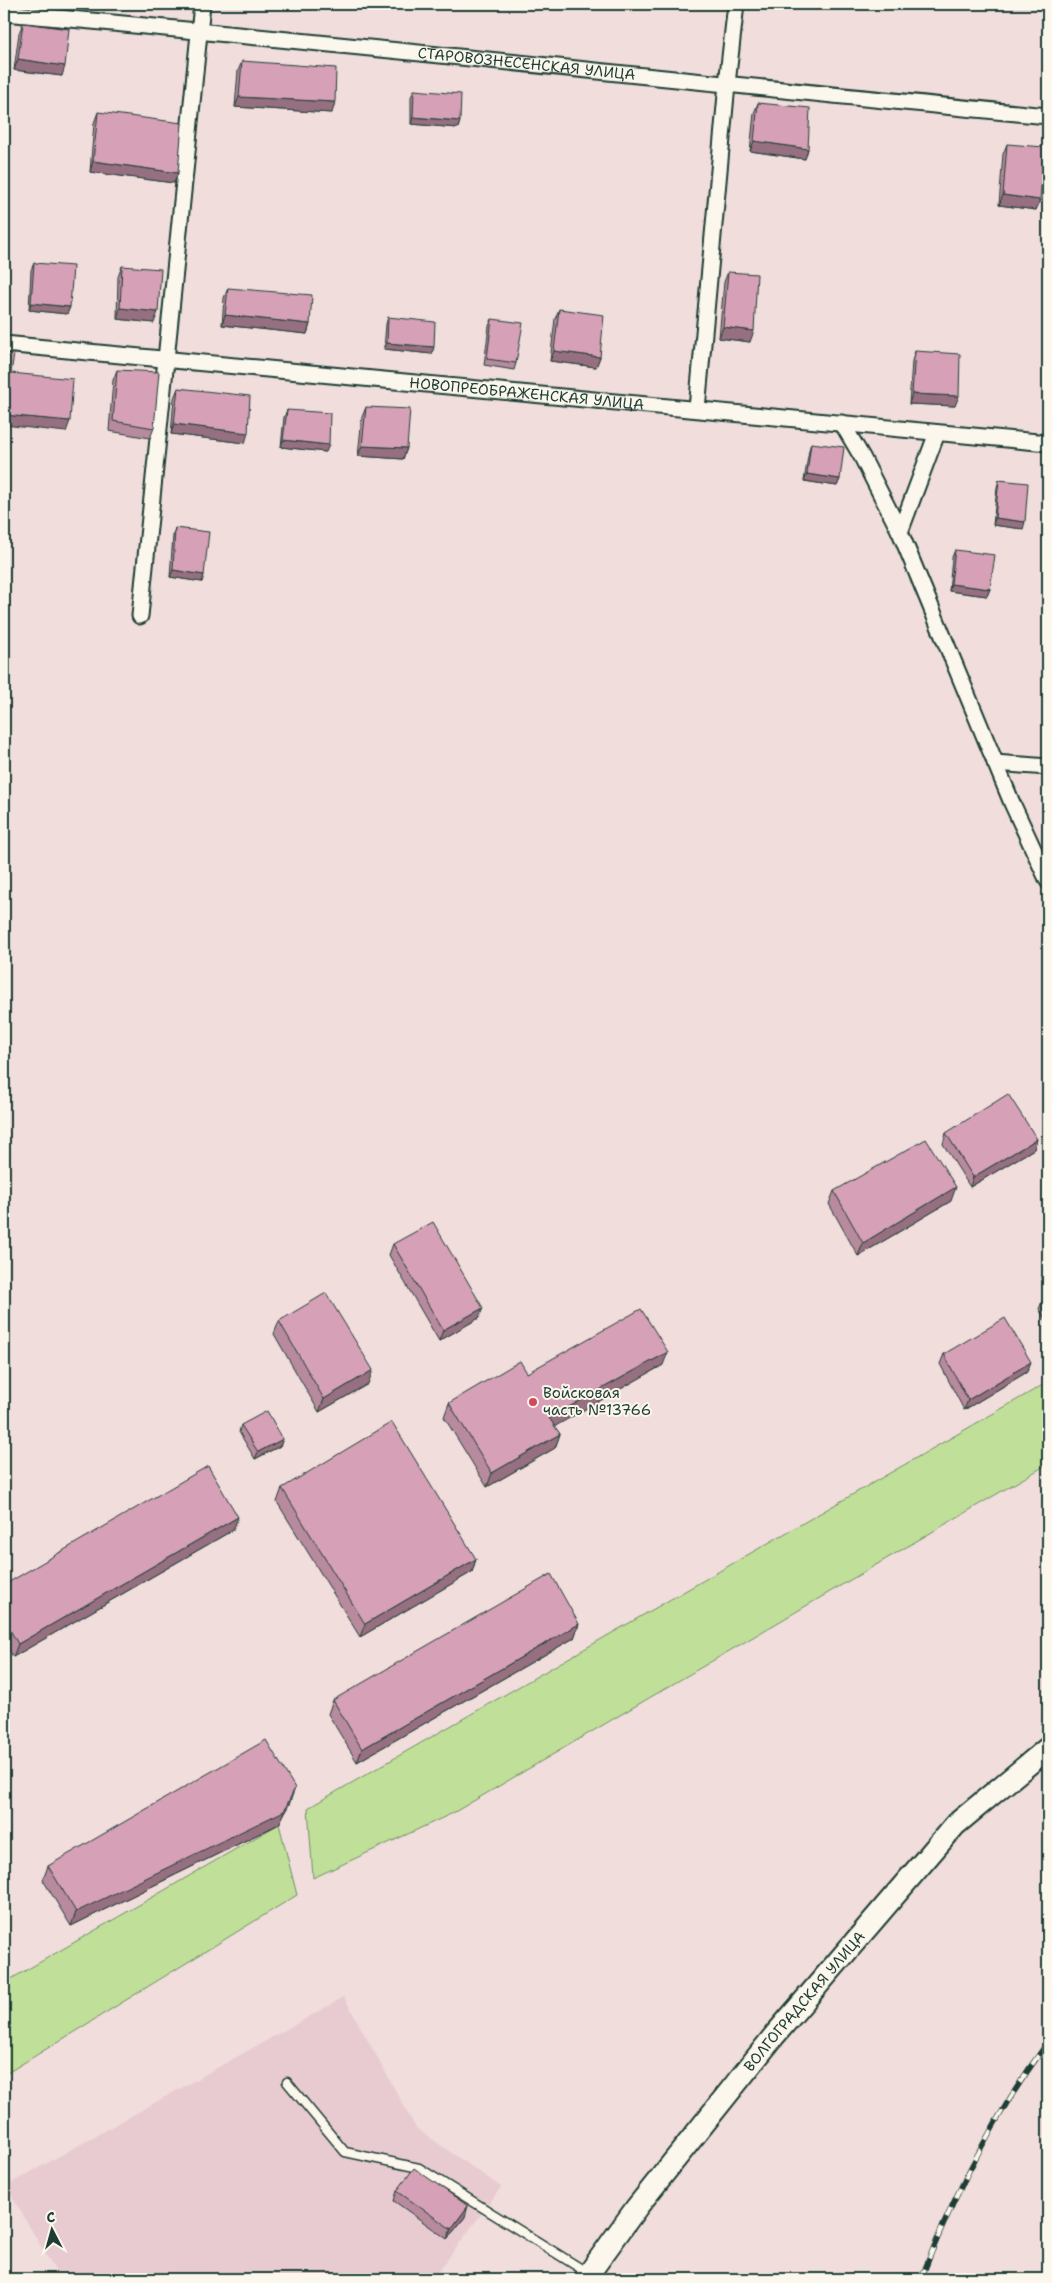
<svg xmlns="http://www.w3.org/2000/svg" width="1052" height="2283" font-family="'Shantell Sans',sans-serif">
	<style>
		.built { fill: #e8cbd1 }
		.green { fill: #c0df98; stroke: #708e66 }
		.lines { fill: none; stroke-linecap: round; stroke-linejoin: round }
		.service-casing { stroke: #1f3d34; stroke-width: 11 }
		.minor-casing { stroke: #1f3d34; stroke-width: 19 }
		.secondary-casing { stroke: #1f3d34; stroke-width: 25 }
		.service { stroke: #fbf7ec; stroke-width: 8 }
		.minor { stroke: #fbf7ec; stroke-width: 15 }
		.secondary { stroke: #fbf7ec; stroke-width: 21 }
		.rail-casing { stroke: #1f3d34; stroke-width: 5.5 }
		.rail { stroke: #fbf7ec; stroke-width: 4; stroke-dasharray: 11; stroke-linecap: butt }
		.wall { fill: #b88a9d; stroke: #1f3d34 }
		.shaded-wall { fill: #967080; stroke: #1f3d34 }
		.building { fill: #d6a0b7; stroke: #1f3d34 }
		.poi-dot { fill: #d1495b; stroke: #fbf7ec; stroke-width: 2 }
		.labels { text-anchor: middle; stroke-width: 4; stroke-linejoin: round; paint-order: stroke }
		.street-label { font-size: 15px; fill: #1f3d34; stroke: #fbf7ec }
		.poi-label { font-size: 15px; fill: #1f3d34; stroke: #fbf7ec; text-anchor: start }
	</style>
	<rect width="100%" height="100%" fill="#f0dddc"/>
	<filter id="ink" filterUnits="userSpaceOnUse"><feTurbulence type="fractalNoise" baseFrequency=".02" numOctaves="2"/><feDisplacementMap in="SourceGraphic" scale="10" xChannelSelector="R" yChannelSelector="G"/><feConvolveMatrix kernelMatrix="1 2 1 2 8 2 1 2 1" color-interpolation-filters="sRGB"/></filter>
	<g filter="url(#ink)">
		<path class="built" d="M344,1997L416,2128L501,2187L433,2279H60L6,2186Z"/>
		<path class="green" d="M1048,1382V1464L453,1813L313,1878L308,1808Z
			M279,1824L297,1895L4,2075V1983Z"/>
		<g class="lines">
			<g class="service-casing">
				<path id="service" d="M287,2082L345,2152L419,2168L588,2273"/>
			</g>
			<g class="minor-casing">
				<g id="minor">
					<path id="s1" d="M4,13C352,44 700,83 1048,116"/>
					<path id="s2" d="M4,344L1048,443"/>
					<path d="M697,409L727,84L736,4"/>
					<path d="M842,423L862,457L900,532L1012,803L1048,881"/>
					<path d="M900,532L937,433"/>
					<path d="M140,616L202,4"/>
					<path d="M995,763L1048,767"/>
				</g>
			</g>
			<g class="secondary-casing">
				<g id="secondary">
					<path id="s3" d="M585,2279L637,2207L774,2036L955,1825L1048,1748"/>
				</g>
			</g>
			<use href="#service" class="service"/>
			<use href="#minor" class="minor"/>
			<use href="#secondary" class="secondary"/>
			<g class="rail-casing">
				<path id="rail" d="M921,2279C953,2196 995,2114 1048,2042"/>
			</g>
			<use href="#rail" class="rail"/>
		</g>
		<path class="wall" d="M23,23L62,76L14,70L19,33Z
			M242,61L332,113L235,107L238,71Z
			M414,90L460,121L458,128L411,124V97Z
			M758,103L808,149L805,159L750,151L754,113Z
			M98,112L178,173L174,183L90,172L94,123Z
			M1007,144L1040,200L1036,210L999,205L1003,154Z
			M34,263L70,307L67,314L29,310L31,270Z
			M122,266L154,323L117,319L118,277Z
			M728,272L750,342L719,338L724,282Z
			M228,288L310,324L307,334L222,325L224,298Z
			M559,309L600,357L596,367L550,361L555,319Z
			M388,317L432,354L384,349L386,324Z
			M492,319L516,363L514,370L484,365L489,326Z
			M915,351L955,406L909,404L912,361Z
			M117,370L154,428L150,438L109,431L113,380Z
			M178,388L245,443L171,434L174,398Z
			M366,407L407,448L403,459L358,456L362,417Z
			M287,410L326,452L281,447L284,417Z
			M811,443L840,479L837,486L804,481L809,450Z
			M999,480L1023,529L993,525L997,487Z
			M175,528L204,575L202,582L170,577L173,535Z
			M955,550L990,589L987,596L949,591L952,557Z
			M946,1133L1037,1139L1034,1149L970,1187L943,1144Z
			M834,1191L951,1201L858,1256L829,1204Z
			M393,1244L479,1318L439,1341L389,1255Z
			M1048,1296V1324L1039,1309L1043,1299Z
			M279,1321L368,1384L319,1412L274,1334Z
			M944,1354L1027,1372L964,1410L940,1364Z
			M663,1365L554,1426L560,1434L555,1448L487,1487L444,1417L449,1403L527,1373Z
			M241,1425L283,1439L280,1446L255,1459L239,1432Z
			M282,1488L476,1559L472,1572L360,1637L277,1502Z
			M233,1530L13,1657L4,1641V1585Z
			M579,1624L574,1638L357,1762L328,1714L333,1700Z
			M290,1802L279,1824L71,1926L43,1880L48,1866Z
			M397,2191L465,2217L447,2239L394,2201Z"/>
		<path class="shaded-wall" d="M18,59L65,66L62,76L14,70Z
			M239,97L335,102L332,113L235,107Z
			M413,117L460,121L458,128L411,124Z
			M754,141L808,149L805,159L750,151Z
			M93,161L178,173L174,183L90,172Z
			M1003,195L1040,200L1036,210L999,205Z
			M31,303L70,307L67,314L29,310Z
			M120,308L158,312L154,323L117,319Z
			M225,315L310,324L307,334L222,325Z
			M723,327L754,331L750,342L719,338Z
			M387,343L434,347L432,354L384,349Z
			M554,351L600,357L596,367L550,361Z
			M912,394L959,396L955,406L909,404Z
			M4,415L70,421L66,432L4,425Z
			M174,424L248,433L245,443L171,434Z
			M283,440L329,445L326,452L281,447Z
			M362,446L407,448L403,459L358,456Z
			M807,474L840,479L837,486L804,481Z
			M995,518L1025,522L1023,529L993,525Z
			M173,570L204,575L202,582L170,577Z
			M951,584L990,589L987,596L949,591Z
			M1037,1139L1034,1149L970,1187L973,1177Z
			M956,1187L951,1201L858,1256L863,1243Z
			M483,1308L479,1318L439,1341L443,1330Z
			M668,1352L663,1365L545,1432L549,1418Z
			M1031,1362L1027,1372L964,1410L968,1400Z
			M373,1370L368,1384L319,1412L324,1399Z
			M560,1434L555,1448L487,1487L492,1473Z
			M283,1439L280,1446L255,1459L258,1452Z
			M238,1517L233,1530L13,1657L18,1644Z
			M476,1559L472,1572L360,1637L365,1624Z
			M579,1624L574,1638L357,1762L362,1749Z
			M295,1788L290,1802L279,1824L71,1926L76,1912Z
			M9,1951L4,1964V1965V1954Z
			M468,2206L465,2217L447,2239L451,2229Z"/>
		<path class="building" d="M23,23L69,29L65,66L18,59Z
			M242,61L336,68L335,102L239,97Z
			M414,90L461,94L460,121L413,117Z
			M758,103L810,108L808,149L754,141Z
			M98,112L182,123L178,173L93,161Z
			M1007,144L1044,147L1040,200L1003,195Z
			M34,263L73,266L70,307L31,303Z
			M122,266L161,269L158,312L120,308Z
			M728,272L757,274L754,331L723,327Z
			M228,288L312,295L310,324L225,315Z
			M559,309L604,315L600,357L554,351Z
			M388,317L435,322L434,347L387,343Z
			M492,319L523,323L516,363L487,359Z
			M915,351L960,354L959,396L912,394Z
			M4,354H14L11,373L73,379L70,421L4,415Z
			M117,370L159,372L154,428L113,421Z
			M178,388L250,396L248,433L174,424Z
			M366,407L410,409L407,448L362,446Z
			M287,410L330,413L329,445L283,440Z
			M811,443L844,447L840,479L807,474Z
			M999,480L1028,483L1025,522L995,518Z
			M175,528L209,532L204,575L173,570Z
			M955,550L995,555L990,589L951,584Z
			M1008,1094L1037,1139L973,1177L946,1133Z
			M926,1139L956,1187L863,1243L834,1191Z
			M433,1222L483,1308L443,1330L393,1244Z
			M326,1293L373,1370L324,1399L279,1321Z
			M1048,1296V1308L1043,1299Z
			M641,1309L668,1352L549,1418L560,1434L492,1473L449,1403L520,1361L527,1373Z
			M1005,1318L1031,1362L968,1400L944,1354Z
			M267,1411L283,1439L258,1452L241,1425Z
			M392,1422L476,1559L365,1624L282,1488Z
			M208,1466L238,1517L18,1644L4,1619V1585Z
			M551,1574L579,1624L362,1749L333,1700Z
			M266,1740L295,1788L284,1811L76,1912L48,1866Z
			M4,1942L9,1951L4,1954Z
			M414,2168L468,2206L451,2229L397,2191Z"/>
	</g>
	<circle class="poi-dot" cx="533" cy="1402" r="5"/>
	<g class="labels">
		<g class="street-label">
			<text dy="5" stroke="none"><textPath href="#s1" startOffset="525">СТАРОВОЗНЕСЕНСКАЯ УЛИЦА</textPath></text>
			<text dy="5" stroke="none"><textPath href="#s2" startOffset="525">НОВОПРЕОБРАЖЕНСКАЯ УЛИЦА</textPath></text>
			<text dy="5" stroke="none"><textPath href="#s3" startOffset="354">ВОЛГОГРАДСКАЯ УЛИЦА</textPath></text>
		</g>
		<g class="poi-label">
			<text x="543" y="1398">Войсковая<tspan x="543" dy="17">часть №13766</tspan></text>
		</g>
	</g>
	<rect width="1052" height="2283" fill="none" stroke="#fbf7ec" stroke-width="20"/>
	<rect x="10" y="10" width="1032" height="2263" fill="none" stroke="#1f3d34" stroke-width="2" filter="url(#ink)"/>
	<g transform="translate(52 2230) rotate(354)" stroke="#fbf7ec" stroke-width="4" paint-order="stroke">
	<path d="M0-4L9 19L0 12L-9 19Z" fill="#1f3d34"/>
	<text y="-8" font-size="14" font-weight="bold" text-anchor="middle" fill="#1f3d34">С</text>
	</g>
</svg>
